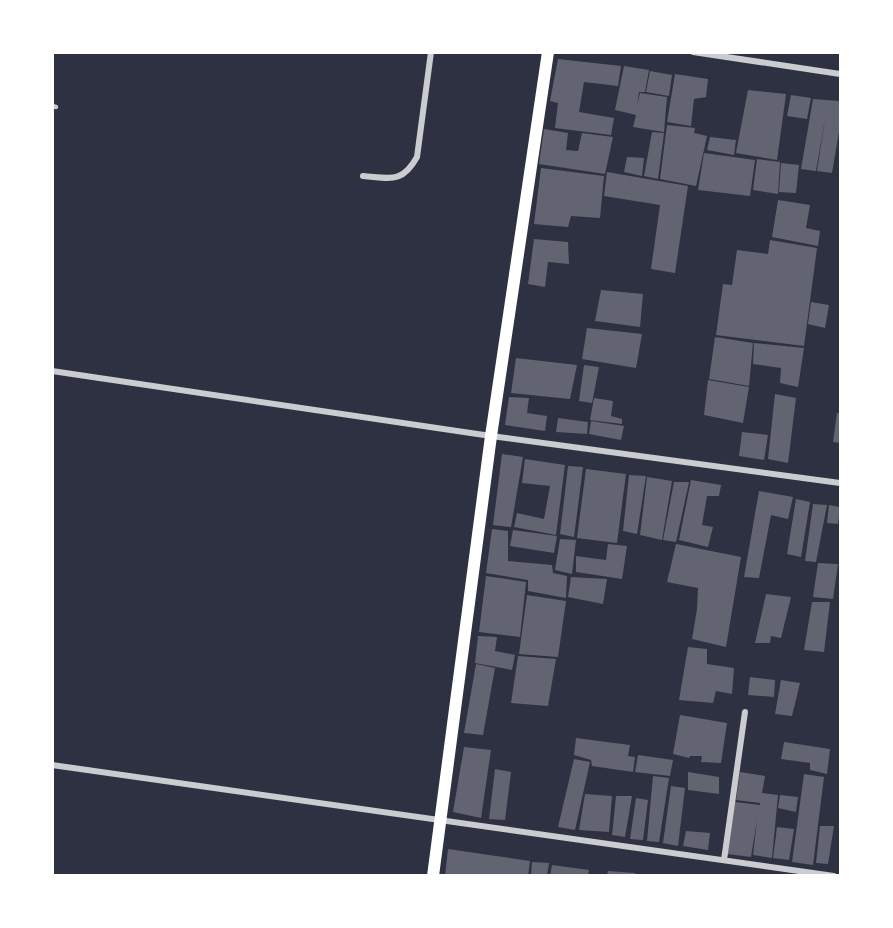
<svg xmlns="http://www.w3.org/2000/svg" width="893" height="928" font-family="'Titillium Web',sans-serif">
	<style>
		.building { fill: #626471 }
		.lines { fill: none; stroke-linecap: round; stroke-linejoin: round }
		.service { stroke: #caccd0; stroke-width: 4.5 }
		.minor { stroke: #caccd0; stroke-width: 6 }
		.secondary { stroke: #fff; stroke-width: 12 }
	</style>
	<rect width="100%" height="100%" fill="#2d3142"/>
	<path class="building" d="M558,59L621,66L618,86L584,82L579,112L614,118L611,135L555,128L558,103L550,101Z
		M624,66L649,70L645,92H639L637,105L640,93L667,97L664,132L633,127L636,115L615,110Z
		M650,71L672,75L669,96L646,92Z
		M675,74L708,79L706,97L694,99L691,126L667,122Z
		M748,90L786,94L777,160L736,153Z
		M791,95L811,98L807,119L787,116Z
		M813,99L840,101V126L832,173L817,171L825,119L816,171L801,169Z
		M667,125L695,128L694,133L707,136L696,186L660,179Z
		M544,129L568,133L566,150L578,151L582,133L613,137L605,174L539,164Z
		M652,132L664,133L658,179L644,176Z
		M710,137L736,140L734,155L707,150Z
		M704,153L755,160L750,196L698,190Z
		M627,157L644,158L642,176L624,172Z
		M757,159L780,162L778,194L753,190Z
		M781,163L799,165L796,193L779,192Z
		M541,168L604,176L600,218L571,216L568,227L534,224Z
		M607,172L688,186L675,273L651,269L660,205L604,196Z
		M778,200L810,205L806,228L820,231L818,246L772,237Z
		M534,239L568,242L569,264L548,262L545,287L528,284Z
		M770,240L817,248L804,346L716,335L723,284L732,285L737,250L768,254Z
		M601,290L643,294L640,327L595,321Z
		M811,302L829,305L825,328L808,324Z
		M587,328L642,334L636,368L582,359Z
		M715,337L753,343L749,386L709,379Z
		M754,343L804,348L798,387L780,383L781,368L753,364Z
		M516,358L577,365L570,399L511,393Z
		M584,365L599,367L592,403L579,401Z
		M708,380L749,387L743,423L704,415Z
		M775,394L796,398L788,463L768,459Z
		M509,397L529,398L527,413L547,416L545,431L505,425Z
		M594,398L613,401L611,416L622,419V424L590,420Z
		M837,413H840V443L833,442Z
		M558,418L588,422L587,434L556,432Z
		M591,421L624,426L621,440L589,434Z
		M742,432L768,435L764,460L739,456Z
		M502,454L523,457L511,527L493,525Z
		M525,459L565,465L556,535L514,527L517,513L544,519L550,486L522,483Z
		M568,466L583,467L574,537L560,534Z
		M586,469L626,474L617,543L577,538Z
		M629,475L646,476L637,534L623,531Z
		M647,477L672,481L662,540L640,535Z
		M691,480L721,485L719,496H707L702,525L713,527L708,547L679,540Z
		M674,482H689L676,542L663,540Z
		M759,491L793,497L788,519L771,515L759,578L744,577Z
		M796,499L810,502L801,557L787,554Z
		M813,504L827,505L816,562L805,561Z
		M829,505L840,507L838,524L827,523Z
		M492,529L508,531V561L552,565L553,573L567,576L566,598L528,591V580L486,573Z
		M513,530L557,536L554,553L510,546Z
		M560,539L576,540L572,574L555,570Z
		M608,544L627,546L622,579L576,572V556L606,560Z
		M676,544L741,557L726,647L692,639L697,609L698,588L667,582Z
		M818,563L838,564L833,599L813,597Z
		M486,576L526,582L520,637L479,632Z
		M571,577L607,579L603,604L568,597Z
		M766,594L791,597L781,638L771,636L770,643H755Z
		M527,595L566,601L558,657L519,654Z
		M812,602H830L824,652L804,650Z
		M478,636L497,637L495,651L515,655L512,670L475,663Z
		M688,647L707,649V664L734,668L732,694L716,691L713,703L679,700Z
		M518,656L556,659L548,706L511,703Z
		M476,664L495,668L483,735L464,733Z
		M750,677L775,680L774,697L748,695Z
		M781,680L800,683L792,716L775,714Z
		M680,715L727,723L721,763L701,762L702,756H690L689,758L673,754Z
		M576,738L630,745L628,756L635,757L633,772L592,766L591,760L574,755Z
		M784,742L830,749L827,774L810,770V763L781,759Z
		M464,747L491,750L481,818L453,812Z
		M638,755L673,760L670,776L635,772Z
		M574,759L590,762L575,830L558,827Z
		M495,769L511,772L505,820L489,819Z
		M688,772L719,777V794L688,790Z
		M740,772L765,776L762,793L778,795L772,858L753,855L757,820L751,857L727,854L735,802L760,805V803L736,800Z
		M804,774L824,777L813,865L792,862Z
		M653,776L669,778L659,842L647,841Z
		M671,786L685,788L678,846L663,843Z
		M585,794L612,796L609,832L579,830Z
		M780,795L798,797L796,812L778,808Z
		M616,796H632L625,837L612,835Z
		M636,798L648,800L643,840L630,839Z
		M820,826H834L828,864L816,863Z
		M777,827L794,829L789,860L773,858Z
		M686,831L710,833L708,850L683,846Z
		M448,849L530,861L528,876H445Z
		M532,862L549,863L547,876H531Z
		M552,865L589,870L588,876H550Z
		M608,871L635,873V876H607Z"/>
	<g class="lines">
		<path class="service" d="M52,106L56,107"/>
		<path class="minor" d="M693,52L840,74
			M363,176C390,178 402,184 417,157L431,52
			M52,371L491,436L840,483
			M52,765L834,876
			M724,860L745,712"/>
		<path class="secondary" d="M433,876L491,436L548,52"/>
	</g>
	<rect width="893" height="928" fill="none" stroke="#ffffff" stroke-width="108"/>
</svg>
